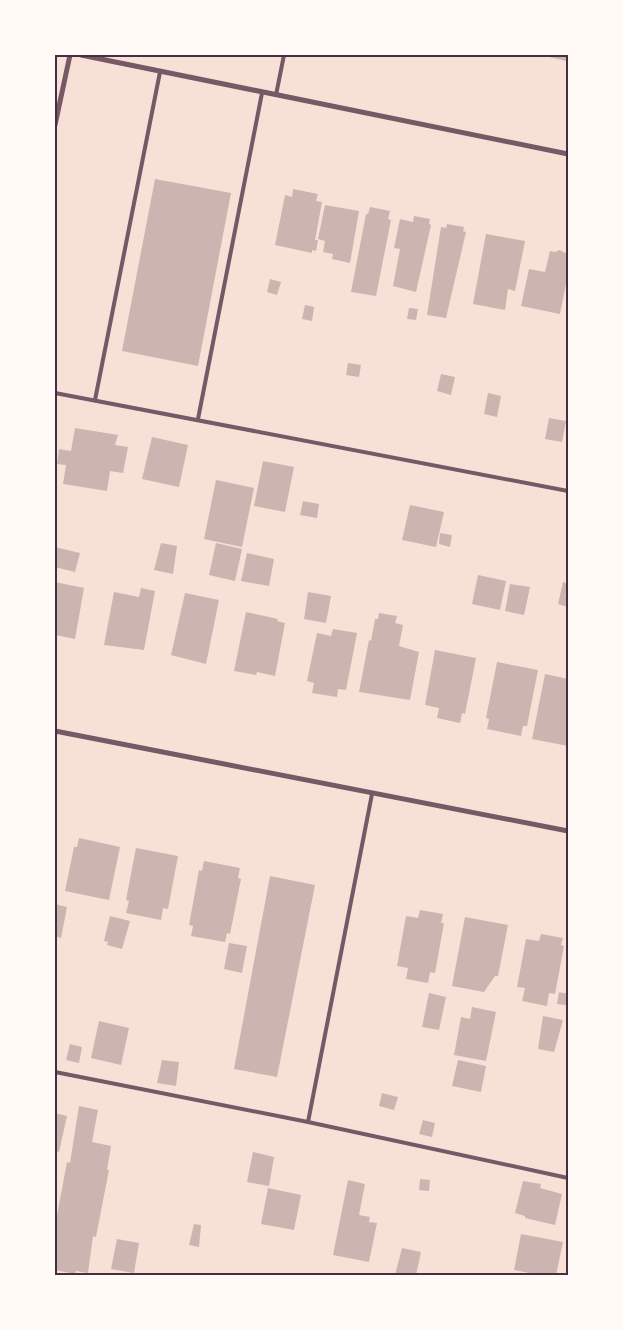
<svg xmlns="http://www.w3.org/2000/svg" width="623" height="1330" font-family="'PT Sans Narrow',sans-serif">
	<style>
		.building { fill: #ccb4b1 }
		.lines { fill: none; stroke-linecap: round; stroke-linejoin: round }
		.service { stroke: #755966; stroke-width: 4 }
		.minor { stroke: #755966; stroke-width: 5 }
		.neatline { fill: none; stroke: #4a2c40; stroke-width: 2 }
	</style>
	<rect width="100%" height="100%" fill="#f7e1d7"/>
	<path class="building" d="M541,55H567L566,61Z
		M155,179L231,193L198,366L122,351Z
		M293,189L318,194L316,201L322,202L315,240H318L316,251L312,250V253L275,245L285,195L292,197Z
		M325,205L359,211L350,263L332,259L333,254L323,252L325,241L318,239Z
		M370,207L390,211L388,219L391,220L376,296L351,292L366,214H368Z
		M414,216L430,219L429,224L431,225L416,292L393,286L400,249L394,248L400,219L413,222Z
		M447,224L464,227L463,231L466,232L446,318L427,315L441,227L446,228Z
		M486,234L525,241L515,291L508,289L505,310L473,304Z
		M559,250L568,254V274L560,314L521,306L529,269L545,272L550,251L555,252Z
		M270,279L281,282L277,295L267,292Z
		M305,305L314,307L312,321L302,319Z
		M409,308L418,309L416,320L407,319Z
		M348,363L361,365L359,377L346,375Z
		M441,374L455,377L451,395L437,391Z
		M488,393L501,396L497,417L484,414Z
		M549,418L566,421L562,442L545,439Z
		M75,428L118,435L115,445L128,447L123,473L110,471L107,491L63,484L66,465L57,464L59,449L71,451Z
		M152,437L188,445L179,487L142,479Z
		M263,461L294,467L285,512L254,506Z
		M216,480L254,488L242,547L204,539Z
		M303,501L319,504L317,518L300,515Z
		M410,505L444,512L436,547L402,540Z
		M440,533L452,535L450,547L439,544Z
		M161,543L177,546L173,574L154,570Z
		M216,543L242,549L235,581L209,575Z
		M55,547L80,553L75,572L55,567Z
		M247,553L274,559L269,586L241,581Z
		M478,575L506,581L500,610L472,604Z
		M55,582L84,588L75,639L55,635Z
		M563,582L568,584V607L558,604Z
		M510,584L530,587L524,615L505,611Z
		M141,588L155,591L144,650L104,645L114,592L139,597Z
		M308,592L331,596L326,623L304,619Z
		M185,593L219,600L206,664L171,655Z
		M246,612L278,619L277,621L285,623L275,676L257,672L256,675L234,671Z
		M379,613L397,616L395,623L403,625L399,646L419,652L410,700L359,692L369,640L371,641L375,619H378Z
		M333,629L357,633L346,690L338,689L337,697L312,693L314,683L307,681L317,633L331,636Z
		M435,650L476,658L465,714L462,713L460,723L437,718L439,708L425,705Z
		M497,662L538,670L527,726H523L521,736L487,729L489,719L486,718Z
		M545,674L568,679V746L532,739Z
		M79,838L120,847L109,900L65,891L74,847H77Z
		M136,848L178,856L168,909L163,908L161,920L126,913L129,901L126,900Z
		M204,861L240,868L238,878L241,879L230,934L227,933L225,942L191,936L193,926L189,925L199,870L202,871Z
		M270,876L315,885L277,1077L234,1069Z
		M55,904L67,907L61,938L55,936Z
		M420,910L443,914L441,923H444L435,973L430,972L428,983L406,979L408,968L397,966L406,916L418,918Z
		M110,916L130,921L122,949L107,945L108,942L104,941Z
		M465,917L508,925L498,976H495L484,992L452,986Z
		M541,934L563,938L561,945L564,946L555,994L549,993L547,1006L522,1001L525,988L517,987L526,939L539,941Z
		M229,943L247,946L242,973L224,969Z
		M559,992L568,994L566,1005L557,1004Z
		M429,993L446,997L439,1030L422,1027Z
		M472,1007L496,1012L486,1061L454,1055L461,1017L470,1019Z
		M543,1016L563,1020L554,1052L538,1049Z
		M99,1021L129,1028L121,1065L91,1058Z
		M70,1044L82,1047L79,1063L66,1060Z
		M162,1060L179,1062L176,1086L157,1083Z
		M458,1060L486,1066L481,1092L452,1086Z
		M382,1093L398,1097L394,1110L379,1106Z
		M79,1106L98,1110L92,1142L111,1146L107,1170H109L96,1237L93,1236L88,1273L76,1271L75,1274L55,1270V1226L67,1162L70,1163Z
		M55,1113L67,1116L59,1152L55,1151Z
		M423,1120L435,1123L432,1137L419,1134Z
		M253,1152L274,1157L269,1186L247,1182Z
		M420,1179L430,1180L429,1191L419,1190Z
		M348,1180L365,1184L359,1215L370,1217L369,1222L377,1223L369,1262L333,1255Z
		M523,1181L541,1184L540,1188L562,1194L555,1225L525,1218V1216L515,1213Z
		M268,1188L301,1195L294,1230L261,1224Z
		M194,1224L201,1225L199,1247L189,1245Z
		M521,1234L563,1242L556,1275H540L514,1270Z
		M117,1239L139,1243L134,1273L111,1269Z
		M402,1248L421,1252L416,1275H395Z"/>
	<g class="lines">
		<path class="service" d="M276,95L284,55
			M55,393L568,491
			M95,400L160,72
			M198,419L262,93
			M55,1072L308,1122L568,1178
			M308,1122L372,794"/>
		<path class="minor" d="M81,55L568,154
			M55,125L70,55
			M55,731L568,831"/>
	</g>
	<rect width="623" height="1330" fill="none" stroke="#fffaf5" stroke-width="112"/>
	<rect x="56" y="56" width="511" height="1218" class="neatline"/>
</svg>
